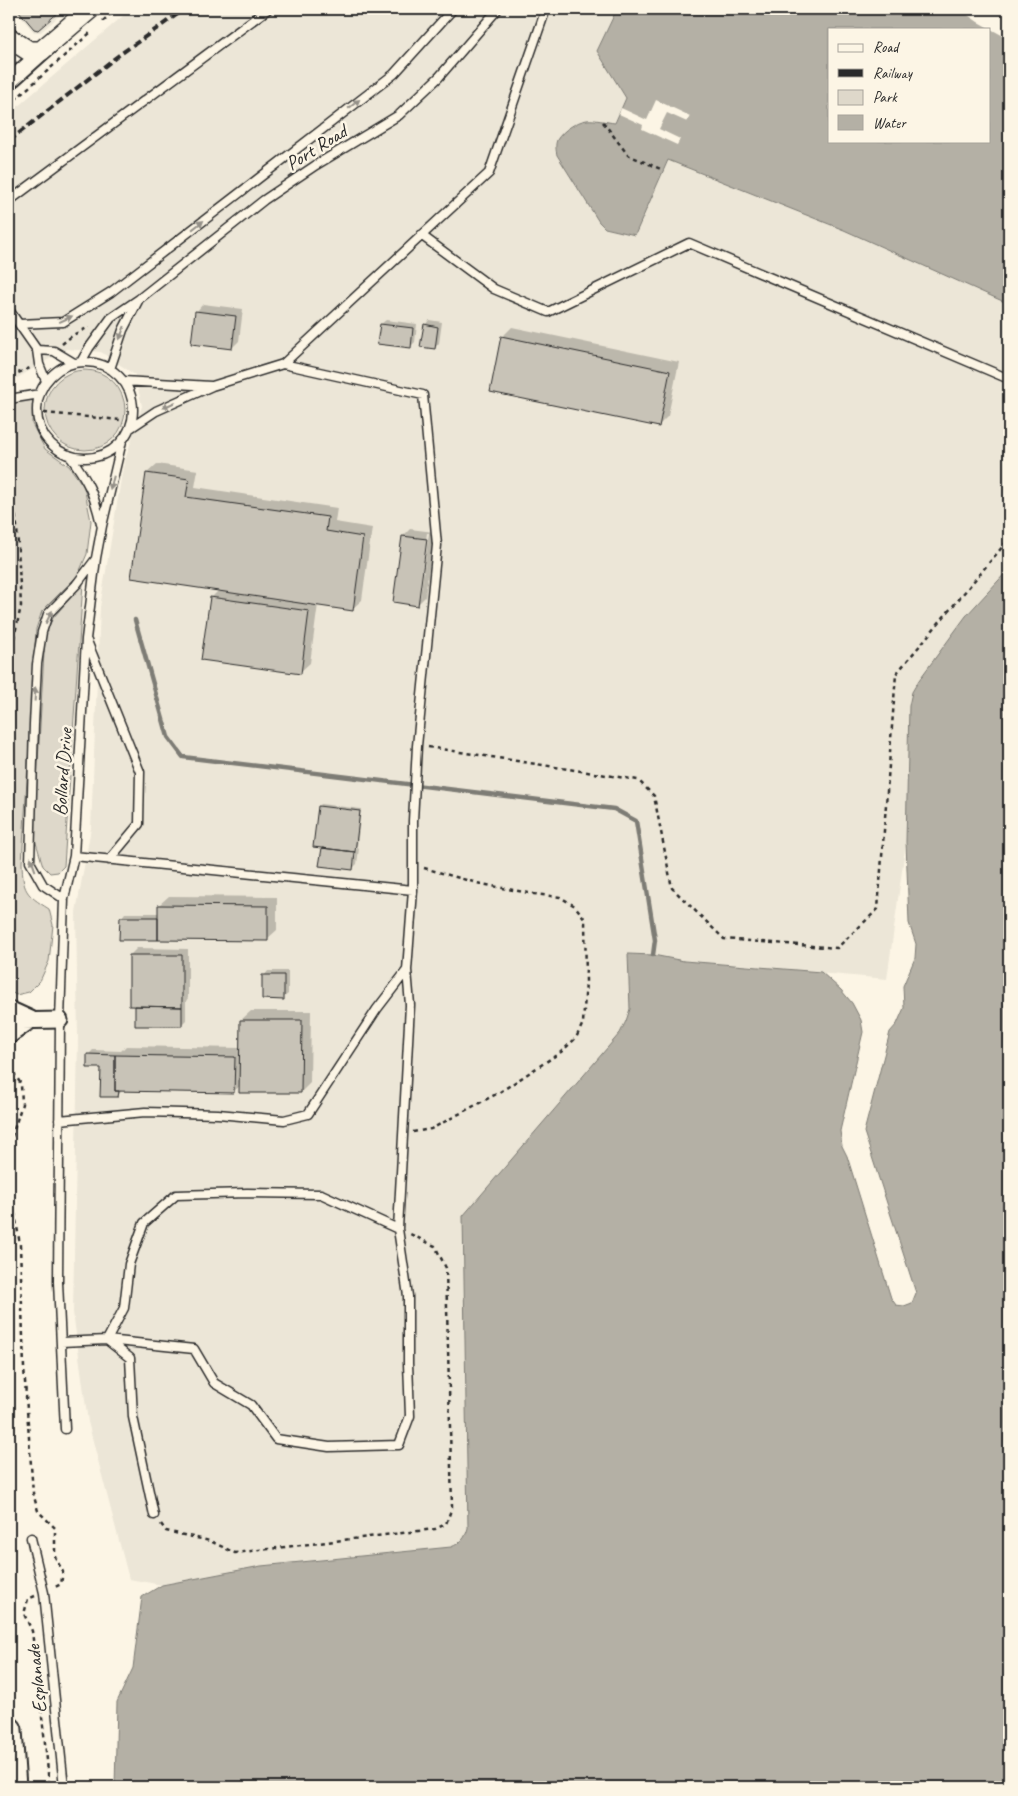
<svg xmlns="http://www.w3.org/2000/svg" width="1018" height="1796" font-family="Caveat,sans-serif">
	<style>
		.built { fill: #ece6d7 }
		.green { fill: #ded8ca; stroke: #84827a }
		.water { fill: #b4b0a5; stroke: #7d7b74; fill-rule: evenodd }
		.pier { fill: #fcf5e5 }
		.shadow { fill: #0003; fill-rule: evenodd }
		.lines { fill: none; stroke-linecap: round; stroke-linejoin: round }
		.stream { stroke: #7d7b74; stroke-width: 4.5 }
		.building { fill: #c8c3b7; stroke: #2b2b2b }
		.service-casing { stroke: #2b2b2b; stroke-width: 11 }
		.minor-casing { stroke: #2b2b2b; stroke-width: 19 }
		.tertiary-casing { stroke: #2b2b2b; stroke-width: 22 }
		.trunk-casing { stroke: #2b2b2b; stroke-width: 29 }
		.path { stroke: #2b2b2b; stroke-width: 2.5; stroke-dasharray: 4 4; stroke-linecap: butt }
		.service { stroke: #fcf5e5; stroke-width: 8 }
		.minor { stroke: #fcf5e5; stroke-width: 15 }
		.tertiary { stroke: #fcf5e5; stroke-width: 19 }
		.trunk { stroke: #fcf5e5; stroke-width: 25 }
		.rail { stroke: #2b2b2b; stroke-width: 4; stroke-dasharray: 8 4; stroke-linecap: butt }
		.oneway { fill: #949088 }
		.labels { text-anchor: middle; stroke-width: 5; stroke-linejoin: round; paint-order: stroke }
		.street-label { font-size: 20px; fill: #2b2b2b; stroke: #fcf5e5 }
	</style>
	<rect width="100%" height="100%" fill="#fcf5e5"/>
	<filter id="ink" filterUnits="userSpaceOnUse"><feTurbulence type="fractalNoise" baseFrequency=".02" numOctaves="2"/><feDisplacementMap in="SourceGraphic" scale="10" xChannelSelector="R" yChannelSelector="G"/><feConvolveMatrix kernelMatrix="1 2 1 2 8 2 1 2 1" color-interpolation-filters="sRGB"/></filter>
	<g filter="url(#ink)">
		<path class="built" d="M14,9H67L41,32H34Z
			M131,9H617L597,51L626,98L615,123L587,120L576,123L555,147L557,155L599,222L605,228L635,235L668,160L844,230L1009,304V569L966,616L914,689L908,736L906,842L887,979L684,961L653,955L628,954L630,1009L626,1021L615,1040L518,1152L466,1537L458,1544L451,1547L261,1566L162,1585L129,1579L88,1422L73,1312L78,1038L76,912L91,828L100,607L123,467L142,406L135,375L101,352L66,349L9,383V114Z"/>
		<path class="green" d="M45 410a40 40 0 1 1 80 0a40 40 0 1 1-80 0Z
			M33,391L32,424L45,449L69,466L84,487L91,521L87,554L78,575L42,611L36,629L22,863C23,891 25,894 49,909L53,925L49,961L40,981L29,992L16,995L9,991V403Z
			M83,583L64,866L58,872L50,873L43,866L34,836L45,634L53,618Z"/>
		<path class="water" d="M617,9H1009V304L844,230L668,160L635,235L605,228L599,222L557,155C556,150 555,145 557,140C562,131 577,121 587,120C595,119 606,122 615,123L626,98L597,51ZM829,29H989V141H829Z
			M1009,569V1787H115L117,1702L133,1668L142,1597L162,1585L261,1566L451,1547C461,1543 465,1539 468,1528L463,1216L620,1033L626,1021L630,1009L628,954L653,955L684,961L821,972L841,990L852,1003L861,1020L863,1032L840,1131L842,1146L847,1156L891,1298L896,1305L904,1306L912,1303L916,1293L864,1132L890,1032L897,1024L904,1008L903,986L915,958L916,944L909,923L906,842L909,706L912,692L919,680L966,616Z"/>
		<path class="pier" d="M959,9H1009V39L978,22Z
			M656,100L690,116L687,122L667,113L659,129L680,139L677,145L642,129L643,125L619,114L621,108L647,120Z"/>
		<path class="shadow" d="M203,304L243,309L239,341L232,348L196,312Z
			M386,320L417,324L415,342L410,347L381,324Z
			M429,320L442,322L439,343L435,348L425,325Z
			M512,327L679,362L668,416L659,425L502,337Z
			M157,464L198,470L195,487L337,508L335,522L372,528L362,600L352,609L318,604L310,663L300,672L211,598L219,590L147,473Z
			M410,529L434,532L425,597L418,604L403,536ZM427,533H429L420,598H418Z
			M321,804L361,809L357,846L354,845L352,866H354L357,847L359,848L357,864L352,869L323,847L319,806Z
			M169,896L277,897V930L267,939L121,918L125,913H159V905Z
			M137,948L188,949V998L186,1001V1020L181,1025L130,955Z
			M268,971H288V994L283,998L264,976Z
			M251,1011H311L310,1083L301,1092L241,1085L234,1091L122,1090L118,1096L102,1067L88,1055L93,1050L121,1051L126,1046L241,1048V1020Z"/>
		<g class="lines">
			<path class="stream" d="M135,620L168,737L183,757L614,809L636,821L655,940L653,955"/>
		</g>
		<path class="building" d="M20,9H60V11L38,30L34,29L18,10Z
			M195,311L236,316L232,349L191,344Z
			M380,324L413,328L411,348L377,344Z
			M424,324L438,327L435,349L420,347Z
			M501,336L670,371L659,427L490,392Z
			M146,473L189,479L186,497L328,517L326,531L363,537L353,611L131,578Z
			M402,536L427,539L418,606L393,602Z
			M210,597L309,611L301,674L201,660Z
			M318,806L360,811L355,852L313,847Z
			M322,848L355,852L353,870L319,866Z
			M158,905L268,906V941L158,940Z
			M120,917H158V940H119Z
			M129,955H182V1007L129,1006Z
			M262,975H284V1000L262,999Z
			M135,1006L182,1007V1026H135Z
			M240,1020H302L301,1093H239Z
			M87,1054L115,1055V1091H119L118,1097H100L101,1068H87Z
			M115,1055L235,1057L234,1093L115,1091Z"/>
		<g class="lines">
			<g class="service-casing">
				<path id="service" d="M9,201L268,9
					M421,235L494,289L548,312L689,243L1009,379
					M9,310L37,350L39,364L46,381
					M19,324L63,322L111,292L394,74L453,9
					M37,350L54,351L74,363
					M81,362L89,348L111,318L139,299L264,200L316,165L399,115L439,77L498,9
					M37 410a48 48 0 1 1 96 0a48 48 0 1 1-96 0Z
					M110,369L123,330L138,301
					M123,381L211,386
					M9,399L40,394
					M129,429L156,411L212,386L283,364L489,173L546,9
					M69,455C88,480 94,494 101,524
					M87,641L140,772L139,824L109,860
					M74,856L413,890
					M64,899L43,885L30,862L34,724L37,664L42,632L48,614L76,585L95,560
					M59,1120L145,1112L218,1114L284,1120L308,1114L377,1009L407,970L413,890V821L417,746L437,545L423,395L283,364
					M398,1229L321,1194L247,1193L176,1195L144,1223L129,1264L124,1308L107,1340L194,1349L214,1383L251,1405L276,1439L329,1447L399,1445L410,1416L408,1363V1296L398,1229L410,1005L407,970
					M61,1342L107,1340L130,1358L133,1417L154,1515
					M65,1429L58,1282L60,1020L64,899L74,856L86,639L96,558L102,526L122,441
					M31,1538L44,1593L64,1787"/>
			</g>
			<g class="minor-casing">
				<path id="minor" d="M9,82L48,47
					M9,1009L31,1019
					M9,1021L60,1020
					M9,1036L31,1020"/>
			</g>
			<g class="tertiary-casing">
				<path id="tertiary" d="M9,38L29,51H41L90,9"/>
			</g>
			<g class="trunk-casing">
				<path id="trunk" d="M9,1730L13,1787"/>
			</g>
			<path class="path" d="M103,21L116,9
				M9,105L90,33
				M603,122L628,155L663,170
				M62,344L73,335L89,327
				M11,376L30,368
				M44,413L121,420
				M9,433V438
				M9,476L17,526L21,606L9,661
				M428,747L638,780L654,796L672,888L724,939L837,948L878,909L896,674L1009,539
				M9,810V814
				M9,1066L21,1084L22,1104L12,1136L11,1190L20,1245L24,1368L33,1493L38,1511L55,1528V1557L63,1572L61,1584L53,1588
				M413,1132L431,1129L500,1092L561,1052L576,1038L583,1023L586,982L585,919L575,906L560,897L534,894L477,883L424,868
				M161,1524L166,1531L210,1541L235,1553L435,1529L446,1524L452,1507L446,1268L435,1246L410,1234
				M35,1596L28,1599L24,1614L32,1631L47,1760L49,1787"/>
			<use href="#service" class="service"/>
			<use href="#minor" class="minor"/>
			<use href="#tertiary" class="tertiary"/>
			<use href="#trunk" class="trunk"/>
			<path class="rail" d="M9,141L119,55L185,9"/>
		</g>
		<defs><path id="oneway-solid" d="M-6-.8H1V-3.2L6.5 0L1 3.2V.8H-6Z" transform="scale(1.25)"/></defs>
		<g class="oneway">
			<use href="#oneway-solid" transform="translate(354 104) rotate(-38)"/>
			<use href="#oneway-solid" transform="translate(198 225) rotate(-38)"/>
			<use href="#oneway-solid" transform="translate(66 319) rotate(-25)"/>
			<use href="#oneway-solid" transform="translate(122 333) rotate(111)"/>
			<use href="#oneway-solid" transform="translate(169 405) rotate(156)"/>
			<use href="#oneway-solid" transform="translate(112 483) rotate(104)"/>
			<use href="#oneway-solid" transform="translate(49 617) rotate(-63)"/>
			<use href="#oneway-solid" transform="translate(35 694) rotate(-87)"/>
			<use href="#oneway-solid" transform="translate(33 864) rotate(-109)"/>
		</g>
	</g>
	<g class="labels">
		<g class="street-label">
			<text transform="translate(316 147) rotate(-32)" y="7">Port Road</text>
			<text transform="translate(62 772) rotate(-86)" y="7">Bollard Drive</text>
			<text transform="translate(36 1679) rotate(-96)" y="7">Esplanade</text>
		</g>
	</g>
	<rect width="1018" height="1796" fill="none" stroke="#fcf5e5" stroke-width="30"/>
	<rect x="15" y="15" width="988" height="1766" fill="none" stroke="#2b2b2b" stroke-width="2" filter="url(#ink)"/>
	<rect x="828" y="28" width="162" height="115" fill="#fcf5e5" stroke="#a8a49b"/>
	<rect x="838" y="44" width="25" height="8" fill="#fcf5e5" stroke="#a8a49b"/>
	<text x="873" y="52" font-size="15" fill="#2b2b2b">Road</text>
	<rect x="838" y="69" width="25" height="8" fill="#2b2b2b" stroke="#a8a49b"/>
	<text x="873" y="78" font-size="15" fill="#2b2b2b">Railway</text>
	<rect x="838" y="90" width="25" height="15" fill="#ded8ca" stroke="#a8a49b"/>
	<text x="873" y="102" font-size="15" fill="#2b2b2b">Park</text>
	<rect x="838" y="115" width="25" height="15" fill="#b4b0a5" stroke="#a8a49b"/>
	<text x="873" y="128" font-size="15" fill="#2b2b2b">Water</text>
</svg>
